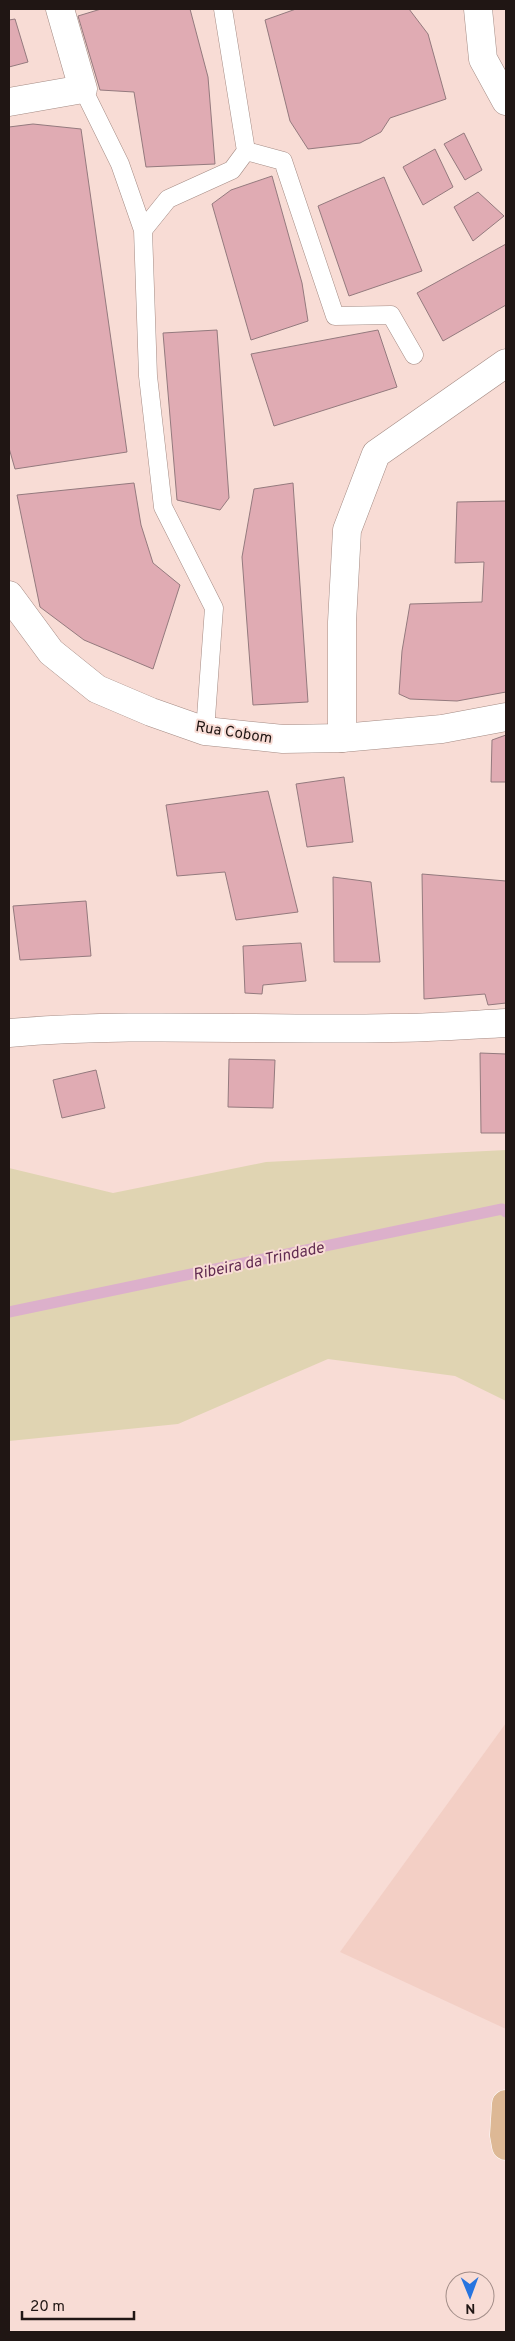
<svg xmlns="http://www.w3.org/2000/svg" width="515" height="2341" font-family="Overpass,sans-serif">
	<style>
		.built { fill: #f3cfc5 }
		.green { fill: #e0d4b2 }
		.lines { fill: none; stroke-linecap: round; stroke-linejoin: round }
		.stream { stroke: #dcb0cb; stroke-width: 11 }
		.building { fill: #e0abb3; stroke: #947a7e }
		.lane-casing { stroke: #a48b84; stroke-width: 19 }
		.street-casing { stroke: #a48b84; stroke-width: 29 }
		.secondary-casing { stroke: #a48b84; stroke-width: 29 }
		.primary-casing { stroke: #fff; stroke-width: 29 }
		.lane { stroke: #fff; stroke-width: 18 }
		.street { stroke: #fff; stroke-width: 28 }
		.secondary { stroke: #fff; stroke-width: 28 }
		.primary { stroke: #ddb895; stroke-width: 28 }
		.labels { text-anchor: middle; stroke-width: 4; stroke-linejoin: round; paint-order: stroke }
		.street-label { font-size: 15px; fill: #201614; stroke: #f8dcd5 }
		.water-label { font-size: 16px; font-style: italic; fill: #612b51; stroke: #f8dcd5 }
	</style>
	<rect width="100%" height="100%" fill="#f8dcd5"/>
	<path class="built" d="M506,1723V2029L340,1952Z"/>
	<path class="green" d="M506,1150V1401L455,1376L328,1359L178,1424L9,1441V1168L113,1193L266,1162Z"/>
	<g class="lines">
		<path class="stream" d="M9,1312L502,1209L506,1212"/>
	</g>
	<path class="building" d="M101,9H190L208,77L215,164L146,167L134,92L100,90L78,16Z
		M296,9H409L428,34L446,99L390,118L381,132L360,143L308,149L290,121L265,20Z
		M15,19L28,62L9,67V20Z
		M33,124L81,129L127,452L15,469L9,448V127Z
		M464,133L482,170L465,180L444,144Z
		M435,149L453,187L423,205L403,167Z
		M272,176L302,283L308,321L251,340L212,204L231,190Z
		M384,177L422,271L349,296L318,206Z
		M478,192L504,216L473,241L454,207Z
		M506,244V305L443,341L417,293Z
		M217,330L229,498L220,510L177,500L163,333Z
		M378,330L397,387L274,426L251,354Z
		M134,483L141,525L153,563L180,585L153,669L84,640L40,607L17,495Z
		M293,483L308,702L253,705L242,557L254,489Z
		M506,501V692L457,701L410,699L399,694L402,651L410,604L482,602L484,562L455,563L457,502Z
		M506,735V782H491L492,740Z
		M344,777L353,842L307,847L296,784Z
		M268,791L298,912L236,920L225,872L177,876L166,805Z
		M422,874L506,881V1003L488,1005L485,994L424,999Z
		M333,877L371,882L380,962H334Z
		M86,901L91,956L20,960L13,906Z
		M301,943L306,981L263,985L262,994L245,993L243,946Z
		M480,1053L506,1054V1133H481Z
		M229,1059L275,1060L273,1108L228,1107Z
		M96,1070L105,1108L62,1118L53,1080Z"/>
	<g class="lines">
		<g class="lane-casing">
			<path id="lane" d="M83,89L120,164L143,230
				M246,151L283,161L335,316L391,315L414,355
				M205,731L214,608L163,507L148,376L143,230L168,199L232,170L246,151L223,9"/>
		</g>
		<g class="street-casing">
			<path id="street" d="M478,9L483,59L506,101
				M9,102L83,89L60,9
				M342,738V622L347,530L376,454L506,363
				M9,1033C136,1022 265,1031 392,1028C430,1028 468,1025 506,1023"/>
		</g>
		<g class="secondary-casing">
			<path id="secondary" d="M9,595L51,652L97,689L151,712L205,731L283,739L342,738L442,729L506,717"/>
		</g>
		<g class="primary-casing">
			<path id="primary" d="M506,2104L504,2135L506,2146"/>
		</g>
		<use href="#lane" class="lane"/>
		<use href="#street" class="street"/>
		<use href="#secondary" class="secondary"/>
		<use href="#primary" class="primary"/>
	</g>
	<g class="labels">
		<g class="street-label">
			<text transform="translate(234 732) rotate(9)" y="5">Rua Cobom</text>
		</g>
		<g class="water-label">
			<text transform="translate(258 1260) rotate(-12)" y="6">Ribeira da Trindade</text>
		</g>
	</g>
	<rect width="515" height="2341" fill="none" stroke="#201614" stroke-width="20"/>
	<g transform="translate(470 2296) rotate(179)"><circle r="24" fill="#f8dcd5" stroke="#a28d88"/>
	<path d="M0-4L9 19L0 12L-9 19Z" fill="#2774df"/>
	<text y="-8" font-size="14" font-weight="bold" text-anchor="middle" fill="#201614">N</text>
	</g>
	<path d="M22 2311v8h112v-8" fill="none" stroke="#201614" stroke-width="2.5"/>
	<text x="30" y="2311" font-size="15" fill="#201614" stroke="#f8dcd5" stroke-width="4" paint-order="stroke">20 m</text>
</svg>
